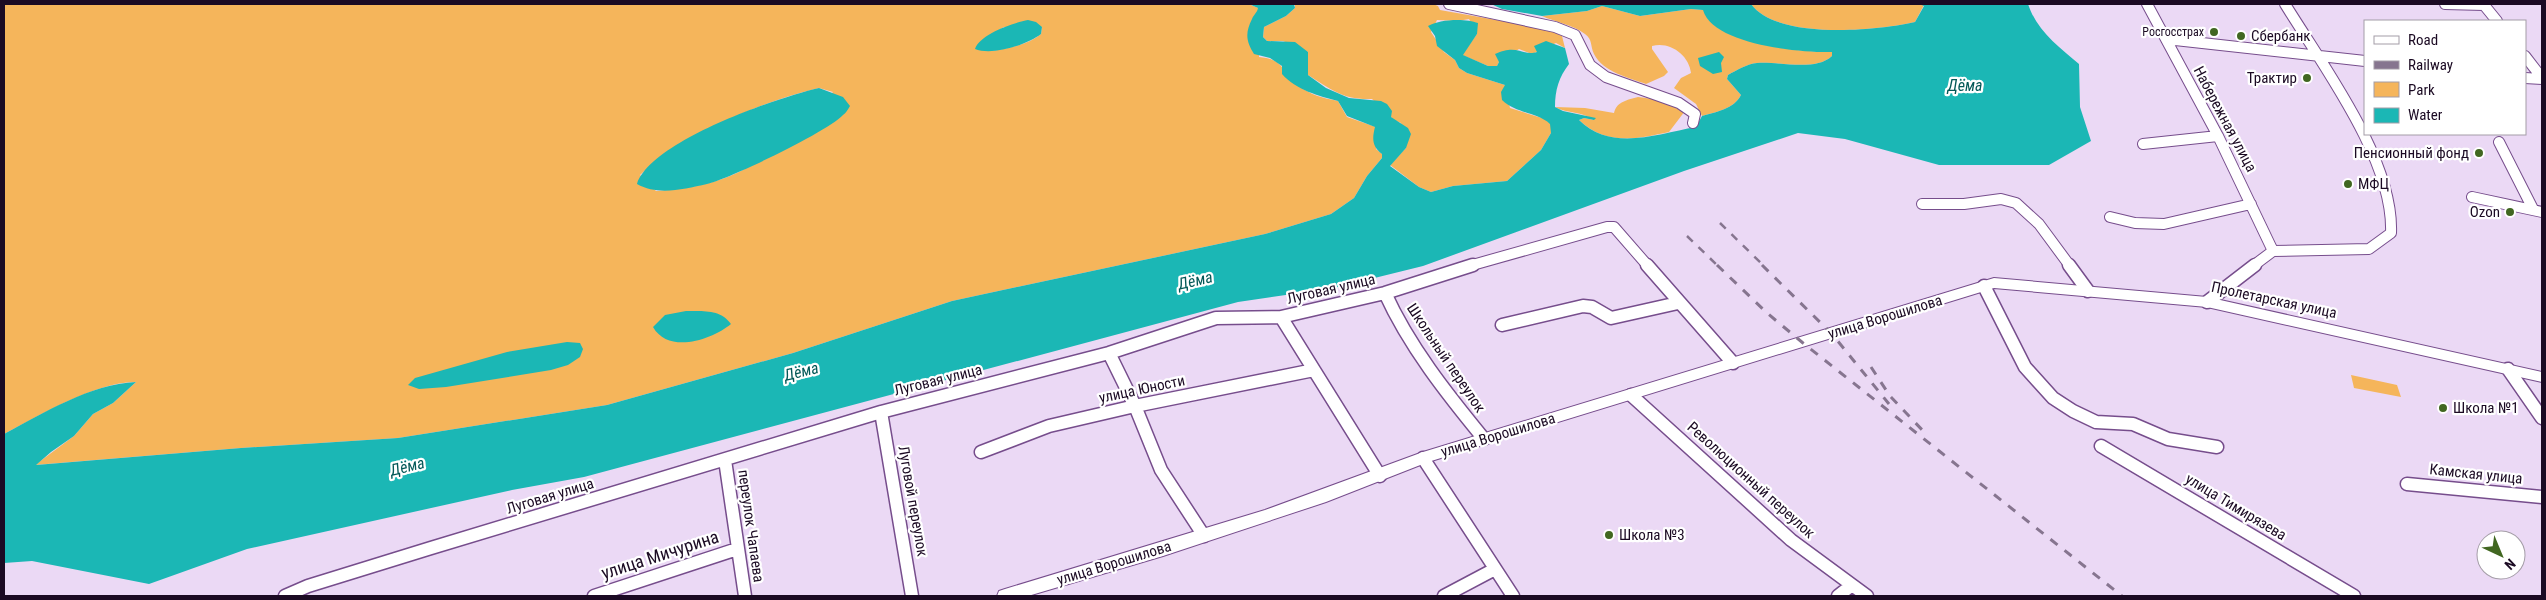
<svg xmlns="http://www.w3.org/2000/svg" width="2546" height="600" font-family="'Roboto Condensed',sans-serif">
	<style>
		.green { fill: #f5b55b; fill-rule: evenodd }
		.water { fill: #1bb7b5 }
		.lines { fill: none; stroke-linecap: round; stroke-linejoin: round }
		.minor-far1-casing { stroke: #764d8c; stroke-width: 12 }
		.minor-casing { stroke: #764d8c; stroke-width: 15 }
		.tertiary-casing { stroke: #764d8c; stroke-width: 2 }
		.minor-far1 { stroke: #fff; stroke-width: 10 }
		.minor { stroke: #fff; stroke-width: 12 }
		.tertiary { fill: #fff; fill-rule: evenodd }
		.rail-far1 { stroke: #86758f; stroke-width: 2.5; stroke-dasharray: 8 8; stroke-linecap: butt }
		.rail { stroke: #86758f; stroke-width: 3; stroke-dasharray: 9 9; stroke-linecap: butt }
		.poi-dot { fill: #416721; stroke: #fff; stroke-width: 2 }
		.labels { text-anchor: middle; stroke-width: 4.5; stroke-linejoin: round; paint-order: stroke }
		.far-poi-label { font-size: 12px; fill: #1b0a23; stroke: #fff; text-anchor: end }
		.poi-label { font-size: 15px; fill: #1b0a23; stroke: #fff; text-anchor: start }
		.street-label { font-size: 15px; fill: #1b0a23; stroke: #fff }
		.water-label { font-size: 16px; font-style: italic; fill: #035857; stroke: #fff }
		.near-street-label { font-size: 18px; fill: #1b0a23; stroke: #fff }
	</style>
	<rect width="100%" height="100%" fill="#ebd9f5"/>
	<path class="green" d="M4,4H1249L1258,8L1259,57C1286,59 1281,73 1298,85C1310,95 1323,98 1338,101L1347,117L1376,127V149L1382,154V158L1367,176L1354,198L1331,214L1265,234L952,301L793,353L607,405L398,438L241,448L35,465L74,436L93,414L113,403L136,382C98,381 38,416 4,434ZM1004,27H1042L1041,34C1026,46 1010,47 992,51L981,41ZM819,88L833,92C809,114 782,144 756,162C727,182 690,189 656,191L640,175C685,134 760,102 819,88Z
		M1295,4H1433L1438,6L1440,10L1547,29L1562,36L1565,48L1556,43L1532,54L1519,49L1499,62L1497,66H1488L1462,55L1477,34L1469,19L1458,21L1437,20L1431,32L1444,52L1455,60L1459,68L1467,73L1505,85L1510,108L1545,119L1551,124V133L1541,150L1507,181L1453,186L1431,192L1419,187L1390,165L1406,148L1401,123L1394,120L1372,99C1342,100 1331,89 1308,75V52L1283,41H1267L1263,37L1264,27L1286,16L1295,8Z
		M1751,4H1919L1924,5L1915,22C1876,31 1777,40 1751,4Z
		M1602,6L1640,16L1691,9L1704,10C1711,43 1804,53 1832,52V56C1815,72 1779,61 1757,63C1747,64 1737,70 1728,75L1727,79L1741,95C1734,109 1716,112 1702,116L1696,104L1674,88L1681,78L1691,73C1689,55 1670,41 1652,46V49L1668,72L1664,76L1646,84C1629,78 1603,72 1594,54C1590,46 1593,40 1585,34C1574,25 1555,22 1542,16L1587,11Z
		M1638,97C1654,99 1671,101 1685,111L1669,132C1637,139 1606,146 1579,120L1584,118L1594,120C1582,111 1568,114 1555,107L1585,108L1614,113C1617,101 1628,100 1638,97Z
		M2351,375L2397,385L2401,397L2354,388Z"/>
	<path class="water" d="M1249,4H1294L1295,8L1286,16L1264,27L1263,37L1267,41L1295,42L1308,52V75L1326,88L1349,98L1381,101L1387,104L1392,111L1391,117L1408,128L1411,134L1406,148L1390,166L1419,187L1431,192L1453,186L1507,181L1541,150L1551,133L1550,124C1537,112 1517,114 1502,100L1501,92L1505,85L1467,73L1459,68L1455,60L1437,46L1435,36L1428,26C1439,19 1466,18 1478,23L1477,34L1463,55L1488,66H1497L1499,62L1495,54C1518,43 1523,57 1537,52L1534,46L1546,41L1565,48L1569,64C1559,77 1555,90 1555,107L1563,111L1596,118L1594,120L1584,118L1579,120C1611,152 1657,134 1696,127L1702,116C1716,112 1734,109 1741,95L1727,79L1728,75C1737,70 1747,64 1757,63C1779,61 1815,72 1832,56V52C1802,53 1713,45 1703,10L1691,9L1640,16L1602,6L1587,11L1542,16L1502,9L1491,4H1751C1777,40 1876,31 1915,22L1924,6L1919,4H2028C2037,31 2058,46 2079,64L2080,107L2091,141L2049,165H1939L1845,139L1798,133L1684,171L1423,266L1334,288L1238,302L584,477L512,490L247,549L149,584L32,561L4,563V434C44,413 90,384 136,382L113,403L93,414L74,436L51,452L36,465L241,448L398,438L607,405L793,353L952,301L1265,234L1331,214L1354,198L1367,176L1382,158V154C1372,146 1372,139 1375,127L1347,116L1338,101C1319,96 1296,90 1282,74V66L1270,58L1254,54C1246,41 1245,33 1252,19C1254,14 1257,13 1258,8Z
		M1028,20L1036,22L1042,27L1041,34C1027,45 992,56 975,49C980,34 1013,23 1028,20Z
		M1719,52L1724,57L1721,63L1722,72L1713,74L1700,66L1698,58Z
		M819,88L843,97L850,106C848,109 846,113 843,115C827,132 731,178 707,184C684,189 658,196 637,184C651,141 776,98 819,88Z
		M686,311C702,311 721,309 731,324C713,339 669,355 653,327L665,315Z
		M567,342L580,343L583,349L580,357L568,365L551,370L446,387L419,389L408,385L415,378L507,352Z"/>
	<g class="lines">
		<g class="minor-far1-casing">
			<path id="minor-far1" d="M1449,4L1555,27L1575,35L1590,65L1606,77L1679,103L1695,114L1693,123
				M2147,4L2218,136L2273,251
				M2445,4L2484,5L2497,21
				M2166,39L2365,61
				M2525,56L2542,78
				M2525,78L2542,79
				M2499,142L2533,209
				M2143,144L2218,136
				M2472,197L2542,212
				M1922,204H1964L2001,199L2016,203L2039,224L2070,266
				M2110,217L2135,223L2164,224L2251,204
				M1469,266L1607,227H1614L1648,266
				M2253,266L2273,251L2369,249L2391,233C2394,160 2323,66 2285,4"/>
		</g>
		<g class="minor-casing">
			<path id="minor" d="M1647,265L1733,363
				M2069,265L2088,291
				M1984,286L2025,367L2053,398L2073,411L2096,422L2133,424L2168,439L2217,447
				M1385,293C1409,346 1447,394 1484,439
				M2207,302L2255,265
				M1281,317L1380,476
				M1502,325L1583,306L1592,307L1611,318L1678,303
				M1109,353L1135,406L1161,470L1204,536
				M2508,369L2542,418
				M1631,395L1791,540L1867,596
				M881,412L912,596
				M2101,446L2354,596
				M981,452L1049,426L1135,406L1314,370
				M1423,458L1513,596
				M725,460L745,596
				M2407,484L2542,497
				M285,596L308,586L431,548L881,412L1109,353L1216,318L1281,317L1385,293L1473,265
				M594,596L737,549
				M1444,596L1495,569
				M1838,596L1852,585"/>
		</g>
		<g class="tertiary-casing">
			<path id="tertiary" d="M1994,278L2207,297L2542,372V382L2207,307L1994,288L1428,462L1326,502L1163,556L1028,596H997L999,591L1005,589L1265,510L1423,452Z"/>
		</g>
		<use href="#minor-far1" class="minor-far1"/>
		<use href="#minor" class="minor"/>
		<use href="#tertiary" class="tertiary"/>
		<path class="rail-far1" d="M1720,223L1764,266
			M1687,236L1718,266"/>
		<path class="rail" d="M1717,265L1767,313L1803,343L2122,596
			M1762,265L1832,334L1889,404
			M1871,367L1890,396L1926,434"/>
	</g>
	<g class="poi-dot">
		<circle cx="2214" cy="32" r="5"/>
		<circle cx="2241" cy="36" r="5"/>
		<circle cx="2307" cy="78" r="5"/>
		<circle cx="2479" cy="153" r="5"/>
		<circle cx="2348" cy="184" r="5"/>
		<circle cx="2510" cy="212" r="5"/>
		<circle cx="2443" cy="408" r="5"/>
		<circle cx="1609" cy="535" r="5"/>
	</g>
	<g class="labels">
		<g class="far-poi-label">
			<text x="2204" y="36">Росгосстрах</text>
		</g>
		<g class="poi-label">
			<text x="2251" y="41">Сбербанк</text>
			<text x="2297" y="83" text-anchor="end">Трактир</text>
			<text x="2469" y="158" text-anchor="end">Пенсионный фонд</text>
			<text x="2358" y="189">МФЦ</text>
			<text x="2500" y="217" text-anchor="end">Ozon</text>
			<text x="2453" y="413">Школа №1</text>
			<text x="1619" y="540">Школа №3</text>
		</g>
		<g class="street-label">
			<text transform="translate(2225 119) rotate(62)" y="5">Набережная улица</text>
			<text transform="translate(1331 289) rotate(-13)" y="5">Луговая улица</text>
			<text transform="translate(2274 300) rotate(12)" y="5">Пролетарская улица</text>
			<text transform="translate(1885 317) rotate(-17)" y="5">улица Ворошилова</text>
			<text transform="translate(1446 358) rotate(56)" y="5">Школьный переулок</text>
			<text transform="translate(938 380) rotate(-14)" y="5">Луговая улица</text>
			<text transform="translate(1142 389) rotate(-12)" y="5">улица Юности</text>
			<text transform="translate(1498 435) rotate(-17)" y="5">улица Ворошилова</text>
			<text transform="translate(2476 474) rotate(6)" y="5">Камская улица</text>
			<text transform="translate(1751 480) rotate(42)" y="5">Революционный переулок</text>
			<text transform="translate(550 496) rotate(-17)" y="5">Луговая улица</text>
			<text transform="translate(913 501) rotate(80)" y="5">Луговой переулок</text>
			<text transform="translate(2236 507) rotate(31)" y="5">улица Тимирязева</text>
			<text transform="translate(751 526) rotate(82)" y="5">переулок Чапаева</text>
			<text transform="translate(1114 563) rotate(-17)" y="5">улица Ворошилова</text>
		</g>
		<g class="water-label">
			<text x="1965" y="91">Дёма</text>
			<text transform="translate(1195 280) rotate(-13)" y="6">Дёма</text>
			<text transform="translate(801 371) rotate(-14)" y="6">Дёма</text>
			<text transform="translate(407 466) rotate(-14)" y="6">Дёма</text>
		</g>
		<g class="near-street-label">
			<text transform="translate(660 555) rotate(-18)" y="6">улица Мичурина</text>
		</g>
	</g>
	<rect width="2546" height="600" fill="none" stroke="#1b0a23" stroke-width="10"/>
	<rect x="2364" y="20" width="162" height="115" fill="#ffffff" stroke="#a49da7"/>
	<rect x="2374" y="36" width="25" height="8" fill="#ffffff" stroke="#a49da7"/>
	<text x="2408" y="45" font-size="15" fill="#1b0a23">Road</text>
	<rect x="2374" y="61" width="25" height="8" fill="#86758f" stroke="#a49da7"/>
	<text x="2408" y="70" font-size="15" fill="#1b0a23">Railway</text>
	<rect x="2374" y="82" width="25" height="15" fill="#f5b55b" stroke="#a49da7"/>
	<text x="2408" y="95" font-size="15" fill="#1b0a23">Park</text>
	<rect x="2374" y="108" width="25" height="15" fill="#1bb7b5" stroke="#a49da7"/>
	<text x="2408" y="120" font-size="15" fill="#1b0a23">Water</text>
	<g transform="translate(2501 555) rotate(136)"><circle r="24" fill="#ffffff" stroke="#a49da7"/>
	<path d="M0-4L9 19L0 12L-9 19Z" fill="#416721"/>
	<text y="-8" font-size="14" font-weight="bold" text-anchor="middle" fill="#1b0a23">N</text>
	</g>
</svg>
